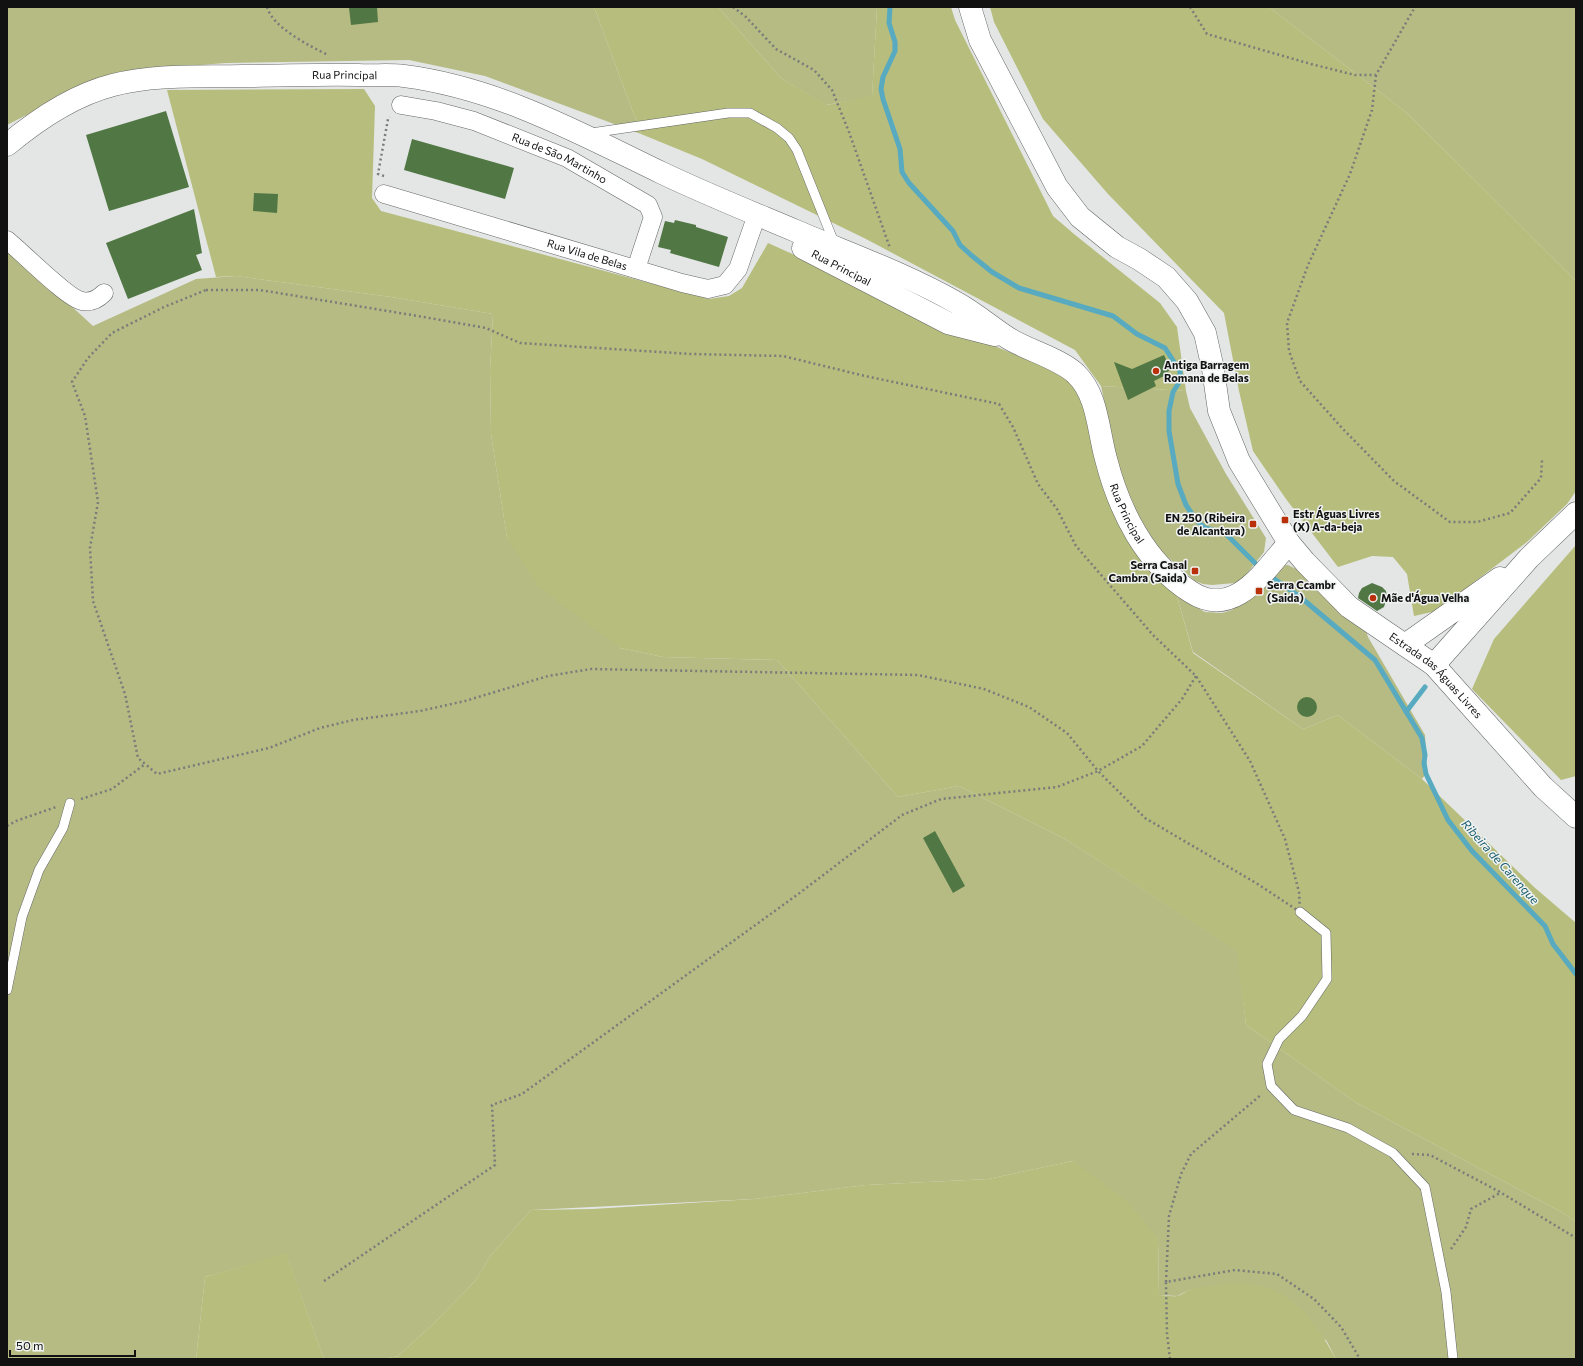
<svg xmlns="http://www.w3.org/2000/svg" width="1583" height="1366" font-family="Commissioner,sans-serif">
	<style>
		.green { fill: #b6bb83 }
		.forest { fill: #b7bd7c }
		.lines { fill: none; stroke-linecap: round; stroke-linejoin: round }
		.stream { stroke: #57aac0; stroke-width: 5 }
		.building { fill: #517745 }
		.service-casing { stroke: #646765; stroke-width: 10 }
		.minor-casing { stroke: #646765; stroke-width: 19 }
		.tertiary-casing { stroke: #646765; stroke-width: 23 }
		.secondary-casing { stroke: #646765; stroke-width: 23 }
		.trunk-casing { stroke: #646765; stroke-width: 23 }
		.path { stroke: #7a7c7a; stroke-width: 2.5; stroke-dasharray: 2 3; stroke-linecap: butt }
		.service { stroke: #fff; stroke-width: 9 }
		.minor { stroke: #fff; stroke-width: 18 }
		.tertiary { stroke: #fff; stroke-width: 22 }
		.secondary { stroke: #fff; stroke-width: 22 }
		.trunk { stroke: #fff; stroke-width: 22 }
		.poi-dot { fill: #ba300a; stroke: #f0f3f2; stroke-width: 1.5 }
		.labels { text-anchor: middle; stroke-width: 3; stroke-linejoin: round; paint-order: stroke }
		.street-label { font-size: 11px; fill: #101110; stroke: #f0f3f2 }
		.poi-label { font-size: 11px; font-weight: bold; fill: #101110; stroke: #f0f3f2; text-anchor: start }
		.water-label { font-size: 12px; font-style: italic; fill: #195d6d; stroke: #f0f3f2 }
	</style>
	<rect width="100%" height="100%" fill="#e3e6e4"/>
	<path class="green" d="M7,7H594L641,134L485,76L409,60L226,63L135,70L85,85L7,125Z
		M718,7H877L872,97L826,105L781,78Z
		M1269,7H1576V281L1407,113Z
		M7,247L93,326L196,279L236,276L391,297L493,314L490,370L491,434L507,538L620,648L663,657L777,660L898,797L959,786L1065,839L1238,951L1246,1025L1355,1102L1563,1213L1576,1222V1359H1336L1326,1340L1191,1289L1177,1296L1159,1295L1158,1239L1073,1161L988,1179L866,1185L754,1199L531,1210L491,1255L475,1281L435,1322L398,1356L384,1359H324L286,1254L205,1277L196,1359H7Z
		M1101,386L1186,391L1190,408L1226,474L1266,538L1264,552L1245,576L1235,583L1212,585L1203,584L1195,581L1164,554L1149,537L1123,489Z
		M1288,565L1296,569L1365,628L1368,637L1425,735L1427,772L1422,779L1338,715L1303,729L1193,652L1176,593L1187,602L1205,612L1222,613L1232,610L1276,566Z"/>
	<path class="forest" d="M594,7H718L781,78L827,105L872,96L877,7H951L955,20L1053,216L1074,234L1160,303L1177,327L1186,391L1101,386L1075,350L866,239L702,159L641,134Z
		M990,7H1269L1407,113L1576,281V491L1567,504L1527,542L1436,611L1414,616L1407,574L1393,557L1372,556L1338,567L1286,499L1253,451L1239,391L1224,313L1108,194L1043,119L994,22Z
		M364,89L375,106L372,198L381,211L709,299L729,296L742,288L768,243L859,284L968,335L1060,373L1080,387L1088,425L1176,593L1193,653L1303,729L1338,715L1422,779L1534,887L1576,923V1222L1563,1213L1355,1102L1246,1025L1237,951L1065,839L959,786L898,797L777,660L663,657L620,648L538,586L507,538L491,434L490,370L493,314L391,297L236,276L216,277L167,90Z
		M1576,545V776L1561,780L1472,689L1494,639Z
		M1073,1161L1128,1202L1158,1239L1159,1295C1164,1295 1172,1297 1177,1296C1182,1295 1186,1291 1191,1289C1196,1287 1203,1287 1209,1286C1277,1275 1305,1302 1336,1359H384L398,1356L435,1322L475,1281L491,1255L531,1210L592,1209L754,1199L866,1185L988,1179Z
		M286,1253L324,1359H196L205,1277Z"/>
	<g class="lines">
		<path class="stream" d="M890,7L889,23L895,42V51L883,77L881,89L883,99L900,149L902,172L909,183L953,231L960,245L971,255L992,272L1019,288L1113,316L1137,334L1165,348L1180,371V381L1173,392L1169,411V431L1178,484L1186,505L1196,520L1205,528L1225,533L1257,565
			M1273,578L1299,596L1375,660L1422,738L1425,755L1424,763L1426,774L1448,820L1472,851L1545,926L1553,944L1576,974
			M1406,712L1425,687"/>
	</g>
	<path class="building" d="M363,7H377L378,22L351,25L349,8Z
		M166,111L189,187L109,211L86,135Z
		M412,139L514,168L505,199L404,170Z
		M254,193L278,194L277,213L253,211Z
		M194,209L202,253L196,255L202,270L128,299L106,243Z
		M675,220L696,225V227L728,237L719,267L670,253L671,250L658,247L665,221L674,223Z
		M1164,355L1171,370L1165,373L1166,375L1154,381L1156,386L1128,400L1114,362L1132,369Z
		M1372,583L1382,587L1386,591L1387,597L1384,607L1377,611L1358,598L1359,593L1362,588Z
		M1297 707a10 10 0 1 1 20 0a10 10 0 1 1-20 0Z
		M935,831L965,886L953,893L923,838Z"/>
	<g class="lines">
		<g class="service-casing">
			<path id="service" d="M591,133L728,113H750L777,128L789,138L797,150L835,245
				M1300,912L1326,933L1327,979L1302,1016L1279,1039L1267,1064L1271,1086L1294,1110L1348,1128L1393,1153L1425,1187L1446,1292L1453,1359
				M7,990L22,917L39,870L63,828L70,803"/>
		</g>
		<g class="minor-casing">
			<g id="minor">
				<path id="s1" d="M401,105L436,111L474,121L567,158L648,205L653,217L636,269"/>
				<path id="s2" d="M384,194L682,283L708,289L725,285L738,269L754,223"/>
				<path d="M7,240C21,251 68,299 82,301C91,303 98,299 104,293"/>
			</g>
		</g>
		<g class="tertiary-casing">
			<g id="tertiary">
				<path id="s3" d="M7,145C38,119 74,95 113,85C155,74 200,77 243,76C282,76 320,74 358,75C374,76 389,74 404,76C498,88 579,133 662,173C706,194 751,212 796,231C850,254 906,274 957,303C975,313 991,327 1008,338C1027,350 1061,359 1076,374C1098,395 1098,431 1106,459C1119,510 1145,563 1191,592C1234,620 1264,571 1289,543"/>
				<path id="s4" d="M803,248L948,323L995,335"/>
			</g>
		</g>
		<g class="secondary-casing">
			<g id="secondary">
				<path id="s5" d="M970,7L980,40L1057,187L1080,217L1117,247L1139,259L1166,277L1187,301L1205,333L1213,369L1219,411L1239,461L1289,543L1305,562L1349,607L1434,665L1543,787L1576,817"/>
			</g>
		</g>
		<g class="trunk-casing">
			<path id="trunk" d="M1405,645L1500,578
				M1434,665L1529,558L1576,513"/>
		</g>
		<path class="path" d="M267,7C273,28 310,46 328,55
			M733,7L746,17L776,49L814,70L832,90L849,132L890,248
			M1190,7L1207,34L1311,64L1355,75H1376L1415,7
			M1376,75L1372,110L1350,174L1308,265L1287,323L1289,351L1300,381L1342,428L1394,481L1450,522H1477L1510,513L1541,478L1542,460
			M384,176L378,174L388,119L390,117
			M206,290H260L418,316L486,328L520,343L691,354L783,356L865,376L999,404L1013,427L1038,484L1057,509L1076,546L1153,635L1196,676L1250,761L1285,839L1299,892L1300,912L1256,883L1145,818L1098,771L1067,733L1029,707L984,689L918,675L591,669L548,676L465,701L420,711L353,720L320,728L269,748L157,774L138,758L125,694L93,601L90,548L98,502L85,416L72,382L88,358L112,333L164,307Z
			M81,799L112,789L145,764
			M7,826L16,821L56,807
			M1412,1154L1430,1155L1500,1192L1576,1238
			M1451,1249L1466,1227L1471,1209L1500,1193
			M324,1281L495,1165L492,1105L522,1094L801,892L902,815L941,799L1057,787L1098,771L1142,746L1182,699L1196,676
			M1166,1282L1169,1216L1181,1174L1191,1154L1262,1094
			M1170,1359L1167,1334L1166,1282L1235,1270L1277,1274L1314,1299L1341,1327L1360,1359"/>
		<use href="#service" class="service"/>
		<use href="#minor" class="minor"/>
		<use href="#tertiary" class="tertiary"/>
		<use href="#secondary" class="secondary"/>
		<use href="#trunk" class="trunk"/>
	</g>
	<g class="poi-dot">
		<circle cx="1156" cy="371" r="4"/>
		<rect x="1281" y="516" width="8" height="8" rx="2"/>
		<rect x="1249" y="520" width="8" height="8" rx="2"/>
		<rect x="1191" y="567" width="8" height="8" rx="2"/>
		<rect x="1255" y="587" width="8" height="8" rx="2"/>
		<circle cx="1373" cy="598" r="4"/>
	</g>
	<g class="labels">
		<g class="street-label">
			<text dy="4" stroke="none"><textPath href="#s3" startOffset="355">Rua Principal</textPath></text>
			<text dy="4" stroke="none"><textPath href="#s1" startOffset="168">Rua de São Martinho</textPath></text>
			<text dy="4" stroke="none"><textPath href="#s2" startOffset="212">Rua Vila de Belas</textPath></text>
			<text dy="4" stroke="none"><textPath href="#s4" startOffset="43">Rua Principal</textPath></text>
			<text dy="4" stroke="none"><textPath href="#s3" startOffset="1303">Rua Principal</textPath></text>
			<text dy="4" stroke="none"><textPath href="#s5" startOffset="840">Estrada das Águas Livres</textPath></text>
		</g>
		<g class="poi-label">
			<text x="1164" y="369">Antiga Barragem<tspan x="1164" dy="13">Romana de Belas</tspan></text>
			<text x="1293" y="518">Estr Águas Livres<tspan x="1293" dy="13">(X) A-da-beja</tspan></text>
			<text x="1245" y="522" text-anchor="end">EN 250 (Ribeira<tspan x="1245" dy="13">de Alcantara)</tspan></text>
			<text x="1187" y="569" text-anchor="end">Serra Casal<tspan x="1187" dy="13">Cambra (Saida)</tspan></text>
			<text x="1267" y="589">Serra Ccambr<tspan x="1267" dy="13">(Saida)</tspan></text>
			<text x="1381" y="602">Mãe d'Água Velha</text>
		</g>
		<g class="water-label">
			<text transform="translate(1500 862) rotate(48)" y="4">Ribeira de Carenque</text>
		</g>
	</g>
	<rect width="1583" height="1366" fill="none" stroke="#101110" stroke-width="16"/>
	<path d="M10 1350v6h125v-6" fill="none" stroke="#101110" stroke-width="2"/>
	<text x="16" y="1350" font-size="12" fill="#101110" stroke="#f0f3f2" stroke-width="3" paint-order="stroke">50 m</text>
</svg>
